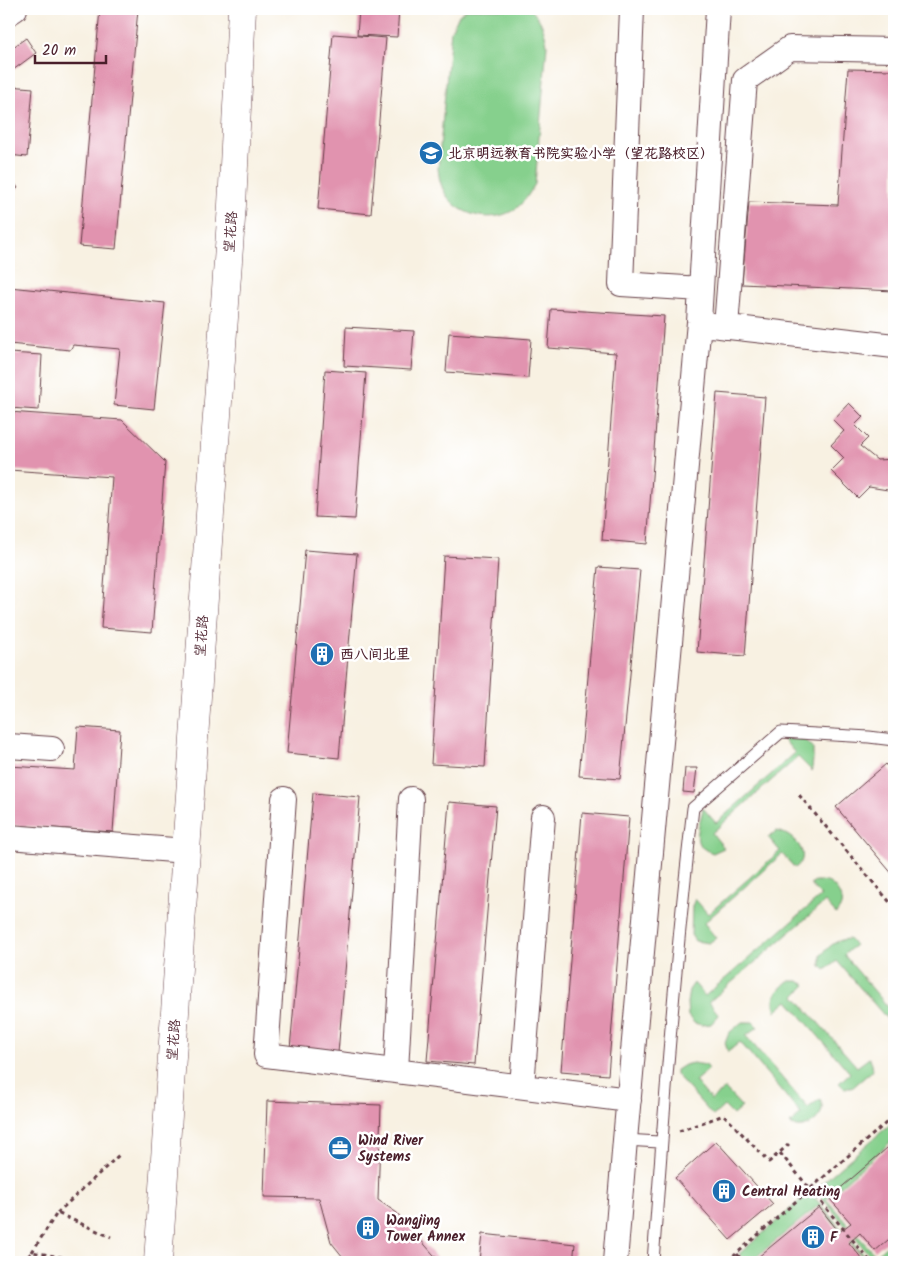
<svg xmlns="http://www.w3.org/2000/svg" width="903" height="1271" font-family="Kalam,'LXGW WenKai TC',sans-serif">
	<style>
		.green { fill: #86d08d; stroke: #68785c }
		.building { fill: #e193af }
		.lines { fill: none; stroke-linecap: round; stroke-linejoin: round }
		.service-casing { stroke: #643e46; stroke-width: 13 }
		.minor-casing { stroke: #643e46; stroke-width: 26 }
		.tertiary-casing { stroke: #643e46; stroke-width: 29 }
		.path { stroke: #643e46; stroke-width: 3; stroke-dasharray: 4 4; stroke-linecap: butt }
		.service { stroke: #fff; stroke-width: 11 }
		.minor { stroke: #fff; stroke-width: 24 }
		.tertiary { stroke: #fff; stroke-width: 28 }
		.labels { text-anchor: middle; stroke-width: 5; stroke-linejoin: round; paint-order: stroke }
		.poi-label { font-size: 14px; font-weight: bold; fill: #4a1f2b; stroke: #fff; text-anchor: start }
		.street-label { font-size: 14px; fill: #4a1f2b; stroke: #fff }
	</style>
	<rect width="100%" height="100%" fill="#fff"/>
	<filter id="ink" filterUnits="userSpaceOnUse"><feTurbulence type="fractalNoise" baseFrequency=".02" numOctaves="2"/><feDisplacementMap in="SourceGraphic" scale="10" xChannelSelector="R" yChannelSelector="G"/><feConvolveMatrix kernelMatrix="1 2 1 2 8 2 1 2 1" color-interpolation-filters="sRGB"/></filter>
	<filter id="wash" filterUnits="userSpaceOnUse"><feTurbulence type="fractalNoise" baseFrequency=".0096" numOctaves="4" result="noise"/><feDisplacementMap in="SourceGraphic" scale="20" xChannelSelector="R" yChannelSelector="G"/><feGaussianBlur stdDeviation="1.12" result="paint"/><feColorMatrix in="noise" values="0 0 0 0 0 0 0 0 0 0 0 0 0 0 0 0 0 1.4 0 .05"/><feComposite in="paint" operator="in"/></filter>
	<g filter="url(#wash)">
		<rect width="100%" height="100%" fill="#f8f1e2"/>
		<path class="green" d="M466,9H530C541,18 545,31 547,45L535,184C529,194 523,205 512,211C487,225 450,213 441,184C439,179 439,174 438,169L451,30L459,15Z
			M791,735L800,737L813,747V758L812,771L798,757L712,833L724,848L713,853C708,851 702,849 699,844C694,837 702,816 703,808L716,823L795,753L783,739Z
			M777,831C789,833 808,848 801,862C799,865 797,866 795,868L782,854L704,923L716,938L709,943L695,941L691,935L692,906L695,899L708,914L780,851L768,837Z
			M815,881C820,881 827,881 831,884C838,889 843,899 841,906C840,909 838,911 836,914L825,902L709,1002L719,1015L711,1024L702,1025L694,1023L688,1016L687,1003L689,990L694,983L705,996L821,896L810,884Z
			M849,939L855,945L844,955L894,1014V1027L837,961L825,970L821,966V955C831,946 834,940 849,939Z
			M788,981H798L806,985L795,996L857,1067L869,1058L872,1063L873,1070L852,1088H844L839,1083L850,1073L788,1001L776,1011C770,997 778,990 788,981Z
			M742,1022H753L758,1027L746,1036L808,1108L820,1099C821,1101 822,1104 822,1106C823,1118 807,1129 797,1127C795,1127 792,1125 790,1124L801,1114L740,1042L728,1052L725,1043L729,1033Z
			M693,1063L706,1065L709,1069L695,1081L711,1100L725,1089L742,1107L733,1115L724,1106L713,1116L676,1074V1070L684,1065Z
			M894,1121V1139L826,1199L875,1255L894,1239V1256L887,1262H875L815,1189Z
			M810,1192L869,1262H863L865,1260L819,1205L750,1262H747L739,1254Z"/>
		<g id="blocks">
			<path class="building" d="M100,9H138L116,249L79,246Z
				M359,9H399L397,37L357,35Z
				M333,34L386,38L371,214L318,209Z
				M26,38L36,53L9,73V50Z
				M848,69L894,70V291L742,284L749,202L838,205Z
				M9,86L33,88L27,157L9,155Z
				M9,175L18,188L9,195Z
				M9,287L165,303L154,409L114,405L120,349L73,345L70,350L9,344Z
				M551,309L664,316L647,544L602,540L616,353L548,348Z
				M346,327L414,331L411,370L344,366Z
				M449,333L531,339L528,378L446,372Z
				M9,353L42,355L39,410L9,408Z
				M325,370L366,373L355,519L315,517Z
				M717,393L765,397L745,656L697,652Z
				M849,403L863,417L855,425L868,438L860,446L877,460L894,459V491L869,487L858,498L831,471L844,458L831,445L844,431L833,420Z
				M9,412L122,420L165,462L152,632L101,628L112,477L9,470Z
				M305,550L357,554L339,758L287,753Z
				M444,556L498,559L485,767L431,764Z
				M598,567L640,570L620,779L579,776Z
				M78,727L120,730L113,832L9,825V766L75,770Z
				M886,764L894,774V876L836,807Z
				M685,768H697L694,793L683,792Z
				M313,793L360,797L338,1053L290,1049Z
				M449,802L496,806L474,1065L427,1061Z
				M582,813L629,817L608,1075L561,1071Z
				M267,1101L381,1105L378,1200L397,1213L440,1262H347L331,1242L319,1198L264,1197Z
				M716,1141L773,1204L730,1240L675,1178Z
				M894,1142V1235L875,1251L860,1233L849,1243L863,1260L860,1262H752L819,1207L839,1232L851,1223L829,1198Z
				M482,1234L575,1244L573,1262H479Z"/>
		</g>
	</g>
	<g filter="url(#ink)">
		<use href="#blocks" fill-opacity="0" stroke="#643e46" stroke-width="1"/>
		<g class="lines">
			<g class="service-casing">
				<path id="service" d="M625,1140L659,1142
					M653,1262C664,1111 675,959 693,808L781,732L869,737L894,740"/>
			</g>
			<g class="minor-casing">
				<path id="minor" d="M632,9L621,284L701,289
					M9,13L15,9
					M711,325L894,346
					M726,327L745,80L790,48L894,50
					M9,746L52,749
					M284,799L266,1055L629,1100
					M9,837L186,851
					M396,1071L411,799
					M522,1086L543,817
					M615,1262L625,1140L699,322L718,9"/>
			</g>
			<g class="tertiary-casing">
				<path id="tertiary" d="M158,1262L186,851L232,205L242,9"/>
			</g>
			<path class="path" d="M799,795L894,907
				M679,1131L724,1115L769,1162L789,1144
				M780,1153L810,1189L894,1116
				M57,1213L119,1155
				M32,1252L57,1213L111,1237
				M737,1254L744,1262
				M23,1262L32,1252L89,1262
				M727,1262L810,1189L871,1262
				M893,1262L894,1261"/>
			<use href="#service" class="service"/>
			<use href="#minor" class="minor"/>
			<use href="#tertiary" class="tertiary"/>
		</g>
	</g>
	<defs>
		<g id="school-disc" transform="scale(1.25)"><circle r="9.5" fill="#1f6fb2" stroke="#fff"/><path d="M0-5L7-2L0 1L-7-2ZM-4 1L0 2.5L4 1V4Q0 6-4 4Z" fill="#fff"/></g>
		<g id="building-disc" transform="scale(1.25)"><circle r="9.5" fill="#1f6fb2" stroke="#fff"/><path d="M-4-6H4V6H1V3H-1V6H-4ZM-2.5-4.3h1.7v1.8h-1.7ZM.8-4.3h1.7v1.8H.8ZM-2.5-1h1.7V.8h-1.7ZM.8-1h1.7V.8H.8Z" fill="#fff"/></g>
		<g id="office-disc" transform="scale(1.25)"><circle r="9.5" fill="#1f6fb2" stroke="#fff"/><path d="M-6-3h4V-5.5h4V-3h4V5H-6ZM-1-4.5V-3h2v-1.5ZM-6 0V1H6V0Z" fill="#fff"/></g>
	</defs>
	<g fill-rule="evenodd">
		<use href="#school-disc" x="431" y="153"/>
		<use href="#building-disc" x="322" y="654"/>
		<use href="#office-disc" x="340" y="1148"/>
		<use href="#building-disc" x="724" y="1191"/>
		<use href="#building-disc" x="368" y="1228"/>
		<use href="#building-disc" x="813" y="1237"/>
	</g>
	<g class="labels">
		<g class="poi-label">
			<text x="448" y="158">北京明远教育书院实验小学（望花路校区）</text>
			<text x="340" y="659">西八间北里</text>
			<text x="358" y="1145">Wind River<tspan x="358" dy="16">Systems</tspan></text>
			<text x="742" y="1196">Central Heating</text>
			<text x="386" y="1225">Wangjing<tspan x="386" dy="16">Tower Annex</tspan></text>
			<text x="830" y="1242">F</text>
		</g>
		<g class="street-label">
			<text transform="translate(230 232) rotate(-86)" y="5">望花路</text>
			<text transform="translate(201 636) rotate(-86)" y="5">望花路</text>
			<text transform="translate(173 1040) rotate(-86)" y="5">望花路</text>
		</g>
	</g>
	<rect width="903" height="1271" fill="none" stroke="#fff" stroke-width="30"/>
	<path d="M35 55v8h71v-8" fill="none" stroke="#4a1f2b" stroke-width="2.5"/>
	<text x="42" y="55" font-size="15" fill="#4a1f2b" stroke="#ffffff" stroke-width="4" paint-order="stroke">20 m</text>
</svg>
